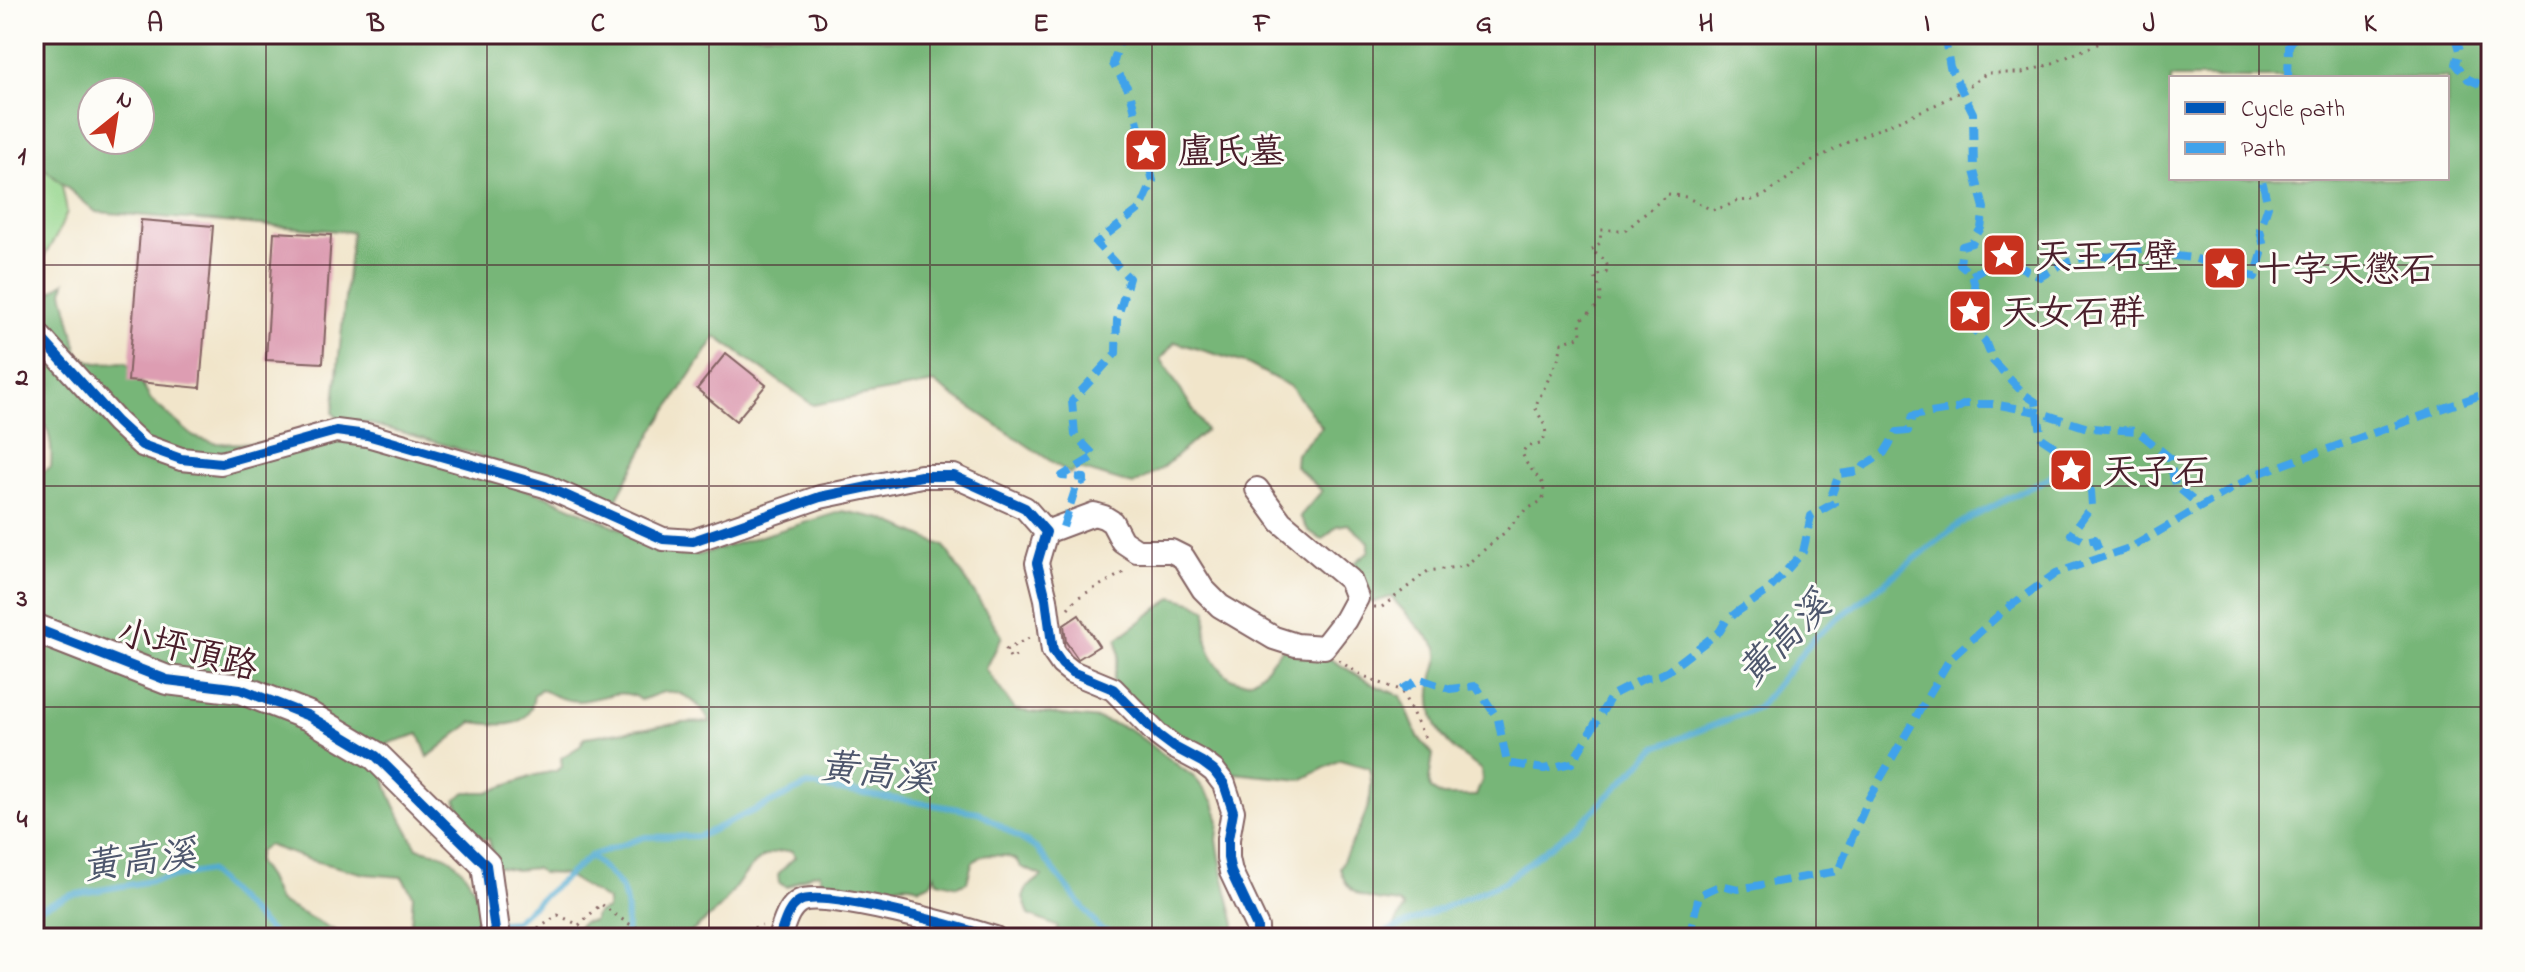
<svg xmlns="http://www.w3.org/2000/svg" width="2525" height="972" font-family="'Indie Flower','LXGW WenKai TC',sans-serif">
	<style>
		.green { fill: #94d58c; stroke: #6f7a5c; stroke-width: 2 }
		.forest { fill: #77b678; stroke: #606a52; stroke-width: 2; fill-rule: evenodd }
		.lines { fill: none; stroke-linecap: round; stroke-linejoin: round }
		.stream { stroke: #53abd0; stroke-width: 6 }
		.building { fill: #dd9db2 }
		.minor-casing { stroke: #846463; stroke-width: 26 }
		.tertiary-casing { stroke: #846463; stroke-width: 32 }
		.path { stroke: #846463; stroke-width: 3; stroke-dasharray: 2 6; stroke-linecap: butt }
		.minor { stroke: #fff; stroke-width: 22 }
		.tertiary { stroke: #fff; stroke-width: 28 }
		.quiet { stroke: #40a2eb; stroke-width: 8; stroke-dasharray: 16 8; stroke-linecap: butt }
		.cycleway-casing { stroke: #fdfcf7; stroke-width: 15 }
		.cycleway { stroke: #0057b8; stroke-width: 10 }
		.grid { fill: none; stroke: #4a1f2b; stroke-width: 2; stroke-opacity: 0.55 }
		.labels { text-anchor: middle; stroke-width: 6; stroke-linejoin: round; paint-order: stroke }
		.poi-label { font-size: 36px; fill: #4a1f2b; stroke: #fdfcf7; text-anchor: start }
		.street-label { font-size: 36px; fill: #4a1f2b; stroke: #fdfcf7 }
		.water-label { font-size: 38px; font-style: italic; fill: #4e576d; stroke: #fdfcf7 }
		.neatline { fill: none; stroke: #4a1f2b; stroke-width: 3 }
		.grid-label { font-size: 26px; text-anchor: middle; font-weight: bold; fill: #4a1f2b }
	</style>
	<rect width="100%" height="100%" fill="#fdfcf7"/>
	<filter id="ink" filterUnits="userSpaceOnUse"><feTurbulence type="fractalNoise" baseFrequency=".0125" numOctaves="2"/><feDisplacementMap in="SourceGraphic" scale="16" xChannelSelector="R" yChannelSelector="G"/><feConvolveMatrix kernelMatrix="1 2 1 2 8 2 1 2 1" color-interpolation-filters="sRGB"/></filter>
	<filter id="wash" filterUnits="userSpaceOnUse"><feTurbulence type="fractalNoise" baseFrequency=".006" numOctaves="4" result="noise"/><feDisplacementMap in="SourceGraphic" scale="32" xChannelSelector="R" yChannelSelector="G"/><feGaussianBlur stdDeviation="1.8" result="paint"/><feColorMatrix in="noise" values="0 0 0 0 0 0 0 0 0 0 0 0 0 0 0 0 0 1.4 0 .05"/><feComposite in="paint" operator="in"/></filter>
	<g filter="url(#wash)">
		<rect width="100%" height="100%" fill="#f1e5ca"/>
		<path class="green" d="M34,133L58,164L67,212L58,233L34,274Z"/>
		<path class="forest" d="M34,34H2491V938H1388L1404,908L1399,903C1370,899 1348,900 1340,868C1353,834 1379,806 1369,768L1340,760L1301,780L1234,773L1188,749L1113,681L1119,654L1117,639L1173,597L1195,603L1207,610C1207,621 1205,632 1207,642C1211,660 1229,688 1251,680C1264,675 1272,658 1282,649L1327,657L1374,685L1401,696L1418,737L1433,754L1429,781L1431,789L1442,796H1476L1482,780L1481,770C1473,763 1464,758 1456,751C1433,732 1427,704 1433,676C1436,665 1441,657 1436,646L1391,597L1372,603L1363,598L1350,567L1369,551V542L1348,524L1337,526L1322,540L1308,530L1300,516L1322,491L1295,466L1296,454L1322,427L1291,387L1248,364L1175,342L1161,359L1206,430L1164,467L1133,485L1077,468L1070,474L934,383L813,405L716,337L654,430L612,507C547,480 482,455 415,436C389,429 365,421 338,419L333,413L352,232L96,212L34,160ZM2171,78H2447V178H2171ZM92,92H140V140H92Z
			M65,282L63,292L79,356L96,363L126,362L134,370L151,400L194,437L215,443L260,444L336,438L394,451L544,495L667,549L699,555L843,511L883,519L944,546L1002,636L986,669L1015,710L1099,719L1129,729L1195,778L1214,802L1219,822L1217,840L1223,875L1235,924V938H1054L1058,927L1029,915L1023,897L1027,888L1042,876L1021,867L1016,860L1007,856L990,855L981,856L972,863L967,882L958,886L937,881L935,874L931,883L920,888C901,878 880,894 861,895C850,896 838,893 827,892L822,884L820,873L811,874L787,887L779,883L778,874L795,857L792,851C755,848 743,879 724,903C713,916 697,926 685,938H578L576,929L583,922L593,921L597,913L607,909L608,901L564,874L542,873L535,868L516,870L494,866L489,839H470L450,822L457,816L459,807L456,799L466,792H488L536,775L556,771L562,767L561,758L580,746L585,737L682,723L710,722C702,706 684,689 664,692C656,694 648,698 640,700C623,685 598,701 578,701C564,701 553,696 541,689L534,695C530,732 500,725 472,722L428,757L419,734L389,743C372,777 402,818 417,848C427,851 439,852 448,857C471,871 485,913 494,938H410L413,895L402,877L365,874L310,860L267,845L259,852L257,862L268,878L278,901L349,938H157C150,932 137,931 131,938H34V517L44,504L39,483L41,473L51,467C52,454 51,436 45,425L34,422V312L49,294Z"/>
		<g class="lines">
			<path class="stream" d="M590,856C625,888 629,889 626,938
				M34,910L71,895L208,871L277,938
				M501,922L515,921L590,856L645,837L700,836L808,785L978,812L1037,849L1100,929L1125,938
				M370,938L410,931L485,924
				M1372,938L1504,882L1584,820L1657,747L1758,708L1816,636L1961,523L2069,467"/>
		</g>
		<g id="blocks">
			<path class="building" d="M141,220L213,226L200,388L128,381Z
				M274,232L331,235L323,363L266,360Z
				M726,353L766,385L736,421L697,389Z
				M1079,615L1099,646L1078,659L1066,642L1064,625Z"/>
		</g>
	</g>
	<g filter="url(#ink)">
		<use href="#blocks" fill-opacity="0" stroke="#846463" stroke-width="2"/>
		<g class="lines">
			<g class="minor-casing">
				<path id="minor" d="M34,330L117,422L142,445L181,459L221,463L336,431L367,435L545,486L663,539L693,541L820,497L921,476H954L1025,508L1046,532L1037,563L1046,599L1053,651L1062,664L1072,672L1113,689L1158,735L1174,747L1202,762L1214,771L1224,784L1233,811L1228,839V858L1231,872L1257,927V938
					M1046,532L1094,514L1104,517L1112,522L1122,541L1137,551H1171L1183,557L1203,589L1220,606L1274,638L1296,645L1324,647L1345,620L1357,598L1350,580L1281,522L1257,489
					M779,938C784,925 787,908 800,901C826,889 963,928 995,938"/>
			</g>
			<g class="tertiary-casing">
				<path id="tertiary" d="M34,628L167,680L240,689L309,716L376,756L486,865L496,938"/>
			</g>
			<path class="path" d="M1374,607H1382L1428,571L1465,566L1504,533L1524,511L1543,500L1544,485L1527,464L1522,453L1526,447L1540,444L1546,435L1545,426L1535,407L1559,357L1562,343L1581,336L1580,320C1599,306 1608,299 1594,276L1606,273L1608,267L1605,260L1591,250L1600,243L1601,230H1626L1668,194L1686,197L1712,210L1727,206L1737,201L1752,200L1765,195L1809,163L1848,142L1935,105L1965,89L1987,73H2022L2048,65L2121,34
				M1068,608L1077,598L1128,570
				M1016,656L1011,659L1006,650L1031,637
				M1339,660C1357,675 1379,683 1401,690L1426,740
				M579,925L601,904C612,912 625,923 638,928C677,944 721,934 762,926
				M525,938L558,915L581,926"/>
			<use href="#minor" class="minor"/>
			<use href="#tertiary" class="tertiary"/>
			<path class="quiet" d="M1944,34L1950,67L1973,113L1974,171L1984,208L1981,228L1972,243L1962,246L1960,265L1972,275L1976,290L1967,302L1975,331L1985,341L1993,361L2024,394L2036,402L2042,438L2060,450L2069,467L2091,491L2092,505L2071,534L2086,541L2095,539L2102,557
				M2455,34L2460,50L2456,64L2468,79L2484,86L2491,93
				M2288,78L2289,46L2296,34
				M1972,275L2002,258L2040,277L2062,264L2093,255L2109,257L2141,249L2159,254L2193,258L2255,277L2264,247L2260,230L2268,206L2262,180L2265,178
				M1063,527L1077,484L1084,481V478L1062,476L1095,456L1075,435L1072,401L1116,353L1117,320L1129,278L1096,243L1141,208L1153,181L1130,92L1113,64L1122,34
				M1401,690L1420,679L1450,689L1476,686L1498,719L1507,763L1544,769L1572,763L1612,695L1645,678L1656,677L1668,671L1720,631L1726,621L1737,612L1768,591L1803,552L1811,516L1834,503L1832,494L1839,474L1861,471L1864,466L1884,453L1897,432L1908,431L1912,416L1956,409L1965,404H1993L2038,412L2088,428L2137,431L2169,457L2175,485L2201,507
				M1689,938L1699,895L1721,885L1738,889L1838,871L1869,798L1949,660L2002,612L2056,573L2132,547L2257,474L2478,396L2491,395"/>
			<g class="cycleway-casing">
				<path id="cycleway" d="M34,330L117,422L142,445L181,459L221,463L336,431L367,435L545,486L663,539L693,541L820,497L921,476H954L1025,508L1046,532L1037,563L1046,599L1053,651L1062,664L1072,672L1113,689L1158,735L1174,747L1202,762L1214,771L1224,784L1233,811L1228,839V858L1231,872L1257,927V938
					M34,628L167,680L240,689L309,716L376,756L486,865L496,938
					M779,938C784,925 787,908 800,901C826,889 963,928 995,938"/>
			</g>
			<use href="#cycleway" class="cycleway"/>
		</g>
	</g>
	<path class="grid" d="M266,34V938M487,34V938M709,34V938M930,34V938M1152,34V938M1373,34V938M1595,34V938M1816,34V938M2038,34V938M2259,34V78M2259,178V938M34,265H2491M34,486H2491M34,707H2491"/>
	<defs>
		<g id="sight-square" transform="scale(2.3)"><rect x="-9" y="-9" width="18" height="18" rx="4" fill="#c8321e" stroke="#fdfcf7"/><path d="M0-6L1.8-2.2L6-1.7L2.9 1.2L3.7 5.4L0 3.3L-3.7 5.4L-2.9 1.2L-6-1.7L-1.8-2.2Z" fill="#fff"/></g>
	</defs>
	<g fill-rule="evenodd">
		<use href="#sight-square" x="1146" y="150"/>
		<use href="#sight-square" x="2004" y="255"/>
		<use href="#sight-square" x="2225" y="268"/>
		<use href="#sight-square" x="1970" y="311"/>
		<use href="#sight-square" x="2071" y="470"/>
	</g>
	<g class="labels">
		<g class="poi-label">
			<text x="1177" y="163">盧氏墓</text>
			<text x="2035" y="268">天王石壁</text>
			<text x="2256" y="281">十字天懲石</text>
			<text x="2001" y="324">天女石群</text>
			<text x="2102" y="483">天子石</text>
		</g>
		<g class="street-label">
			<text transform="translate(188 648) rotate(15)" y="13">小坪頂路</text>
		</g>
		<g class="water-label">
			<text transform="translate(1783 638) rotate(-45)" y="13">黃高溪</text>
			<text transform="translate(877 771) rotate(7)" y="13">黃高溪</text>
			<text transform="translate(139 859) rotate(-7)" y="13">黃高溪</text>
		</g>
	</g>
	<rect width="2525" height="972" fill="none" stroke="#fdfcf7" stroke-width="88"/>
	<rect x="2169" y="76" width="280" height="104" fill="#fdfcf7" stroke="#b5a4a5" stroke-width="2"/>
	<rect x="2185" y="102" width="40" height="12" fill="#0057b8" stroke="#b5a4a5" stroke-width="2"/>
	<text x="2241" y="116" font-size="24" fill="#4a1f2b">Cycle path</text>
	<rect x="2185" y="142" width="40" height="12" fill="#40a2eb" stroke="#b5a4a5" stroke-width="2"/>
	<text x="2241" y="156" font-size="24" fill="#4a1f2b">Path</text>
	<g transform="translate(116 116) rotate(30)"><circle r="38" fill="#fdfcf7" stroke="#b5a4a5" stroke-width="2"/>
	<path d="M0-6L14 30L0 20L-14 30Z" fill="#c8321e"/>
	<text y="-12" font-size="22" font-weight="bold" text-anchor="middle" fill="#4a1f2b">N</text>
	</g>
	<rect x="44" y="44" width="2437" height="884" class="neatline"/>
	<g class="grid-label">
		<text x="155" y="31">A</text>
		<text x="376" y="31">B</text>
		<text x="598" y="31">C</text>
		<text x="819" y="31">D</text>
		<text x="1041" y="31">E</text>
		<text x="1262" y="31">F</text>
		<text x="1484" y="31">G</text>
		<text x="1706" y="31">H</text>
		<text x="1927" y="31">I</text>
		<text x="2149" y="31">J</text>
		<text x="2370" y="31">K</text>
		<text x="22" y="164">1</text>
		<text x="22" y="385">2</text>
		<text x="22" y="606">3</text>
		<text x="22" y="827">4</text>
	</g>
</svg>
